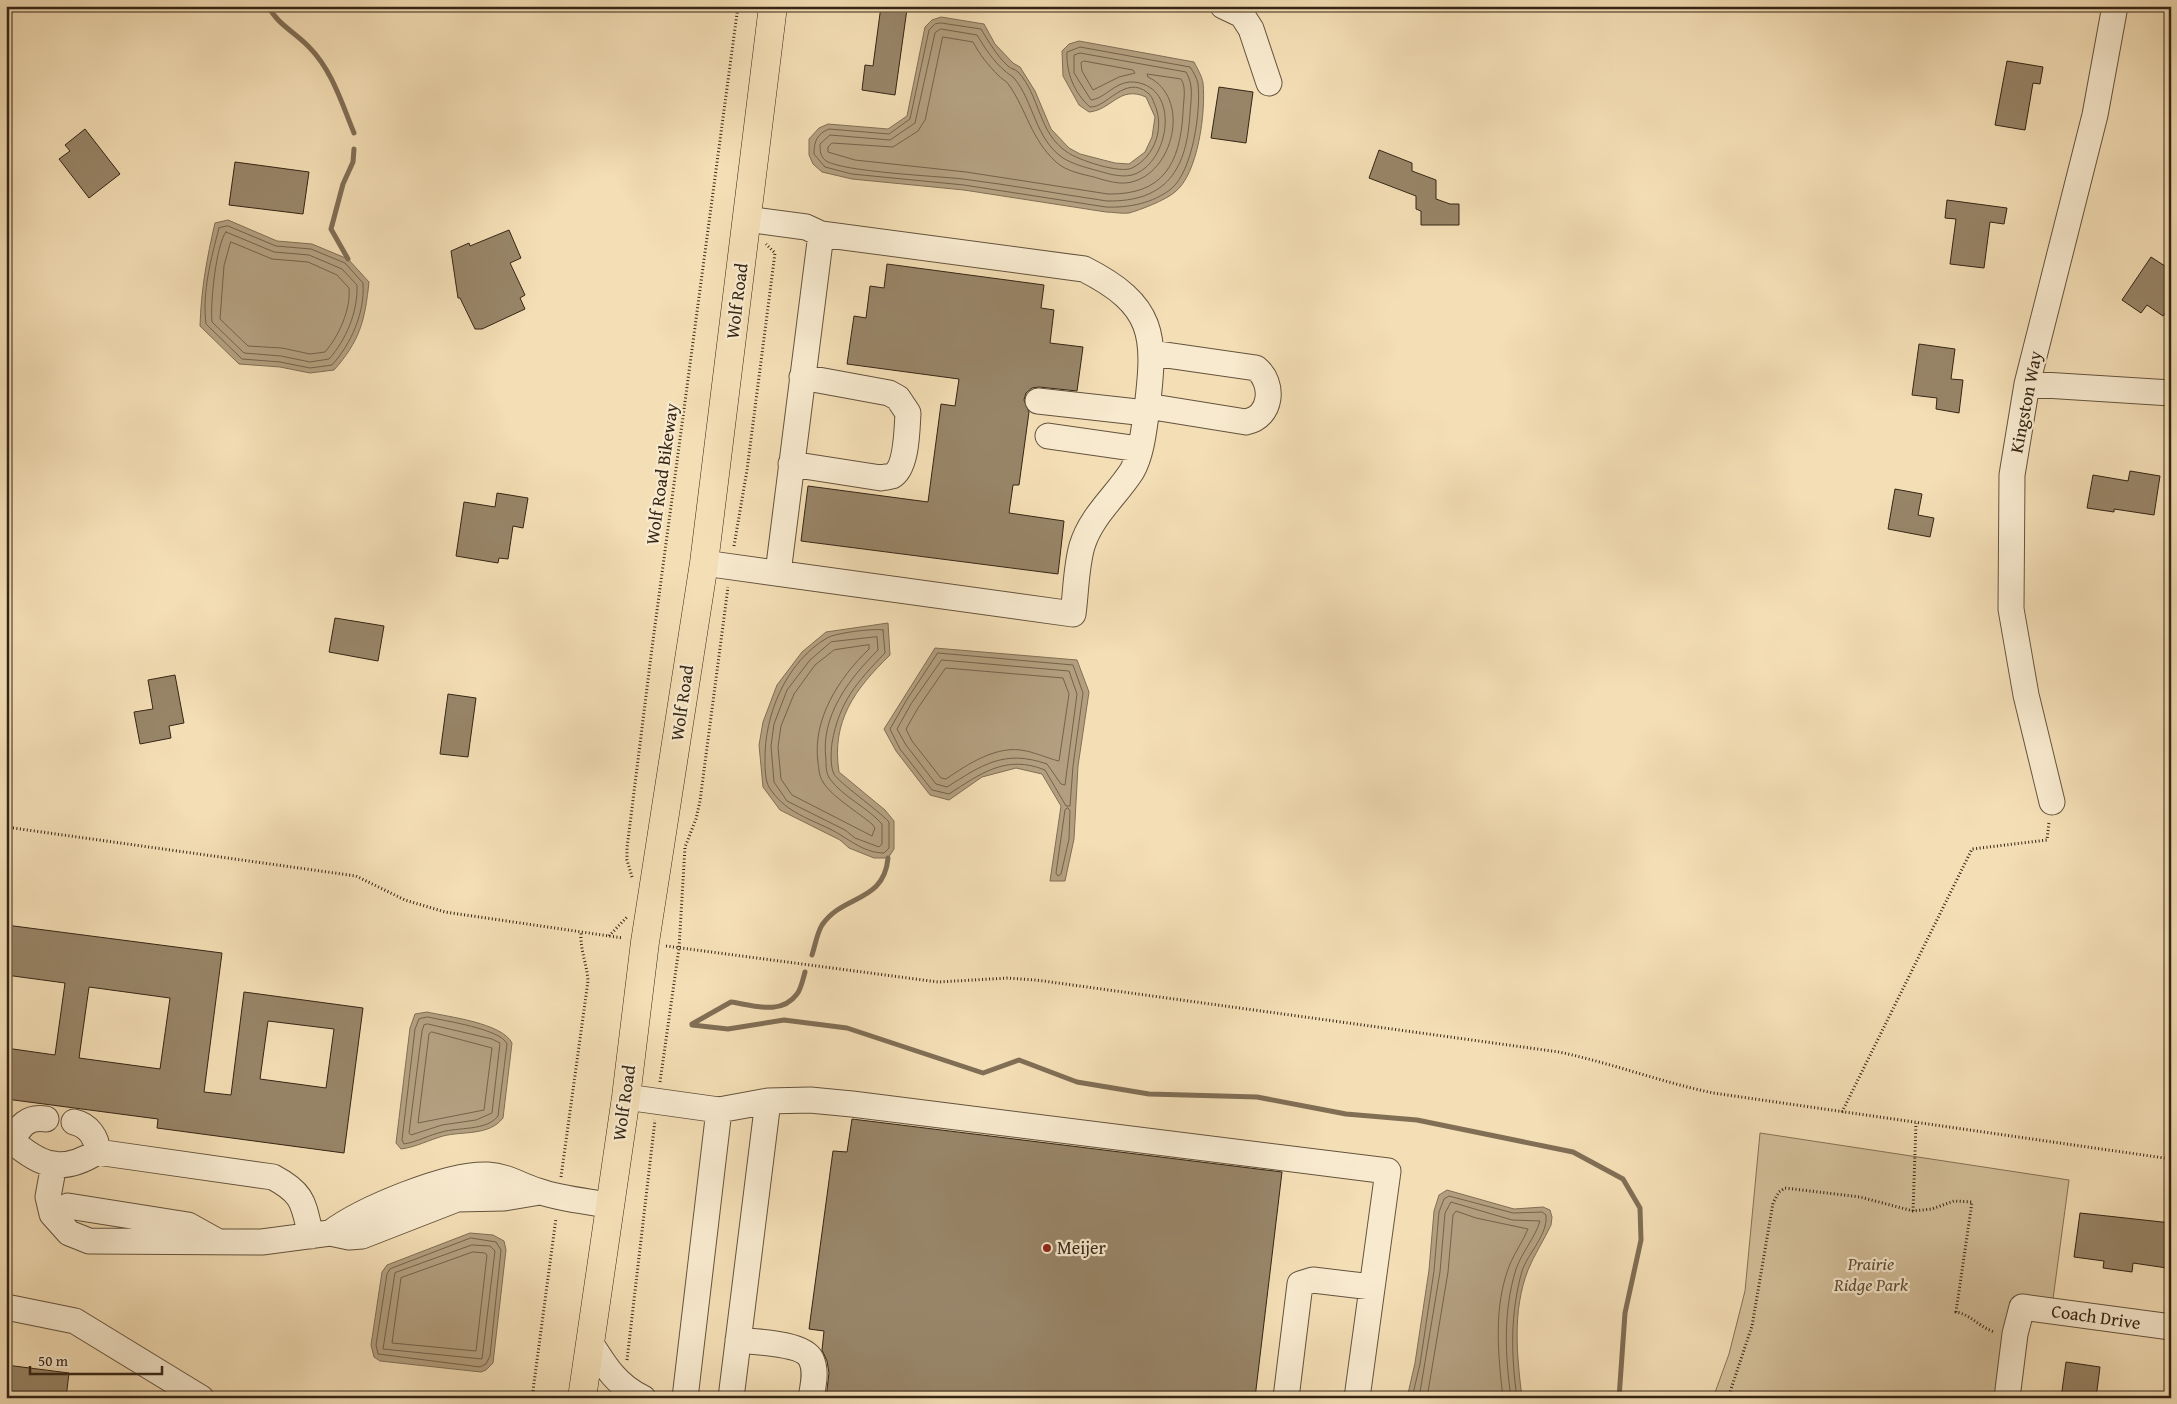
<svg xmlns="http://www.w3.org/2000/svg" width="2177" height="1404" font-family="'Gentium Book Plus',serif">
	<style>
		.green { fill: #d3bf9a; stroke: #847258 }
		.water { fill: #b39f7f; stroke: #806e55 }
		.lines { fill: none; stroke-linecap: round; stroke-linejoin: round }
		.shore { stroke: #74624a; stroke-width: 1 }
		.stream { stroke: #806e55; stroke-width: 5 }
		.building { fill: #988568; stroke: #342515; fill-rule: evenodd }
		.minor-casing { stroke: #64533d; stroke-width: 27 }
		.major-casing { stroke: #342515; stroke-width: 29 }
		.path { stroke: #342515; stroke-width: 3; stroke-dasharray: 1 2.5; stroke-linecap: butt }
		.minor { stroke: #f8eacf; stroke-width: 25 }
		.major { stroke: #f4deb5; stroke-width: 28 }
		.poi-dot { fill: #8f2418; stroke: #f8eacf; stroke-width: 2 }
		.labels { text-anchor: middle; stroke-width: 4.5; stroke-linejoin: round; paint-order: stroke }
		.street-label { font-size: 18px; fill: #342515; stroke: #f8eacf }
		.poi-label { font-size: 18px; fill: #342515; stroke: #f8eacf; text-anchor: start }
		.park-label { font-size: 18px; font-style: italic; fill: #5c4c36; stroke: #f8eacf }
	</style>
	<rect width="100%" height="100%" fill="#f4deb5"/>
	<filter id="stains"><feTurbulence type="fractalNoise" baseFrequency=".004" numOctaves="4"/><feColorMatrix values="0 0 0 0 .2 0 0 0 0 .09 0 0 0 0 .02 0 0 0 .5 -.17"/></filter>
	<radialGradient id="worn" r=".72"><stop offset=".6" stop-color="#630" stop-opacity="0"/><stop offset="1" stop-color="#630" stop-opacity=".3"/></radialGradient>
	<path class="green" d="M1760,1133L2069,1180L2053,1299L2020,1295L2010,1301L1996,1398H1713L1729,1354L1745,1291Z"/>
	<path class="water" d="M941,17L984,24L995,44L1013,63L1020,67L1035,91L1051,129L1069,148L1080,154L1115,163L1129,164L1145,152L1152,137L1155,117L1146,97C1119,85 1112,110 1089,112L1079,105L1063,76L1062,51L1069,44L1079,41L1194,62C1197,68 1202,76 1203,83C1206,112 1198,174 1175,192C1166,200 1140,210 1129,213C1122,214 1113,212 1106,212L964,190L852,179L822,172L813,164L809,155V139L819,128L828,124L888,129L907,116L925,27L932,20Z
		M228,220L277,241L312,244L348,259L369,282C365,320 360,341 334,370L310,373L280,367L239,364L200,326C201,290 207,257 215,223Z
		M888,623L890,655C855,689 831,721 839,772L885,810L894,821V849L888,858H874L849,848L840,840L780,810L763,787L759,745L763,722L777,685L802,652L826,632Z
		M935,648L1077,660L1089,692L1078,766L1074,839L1065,881H1050L1061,806L1042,774L1016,768L982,777L949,800L930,795L896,751L884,729Z
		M427,1012C449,1017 502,1023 512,1043L503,1118C489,1136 463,1131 443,1136C429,1140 416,1147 401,1149L396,1143L410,1028L415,1014Z
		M1447,1190L1514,1209L1543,1207L1550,1210L1552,1217L1551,1225C1544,1240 1534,1255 1528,1270C1512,1311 1517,1356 1522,1398H1407L1415,1363L1429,1270L1434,1211L1439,1195Z
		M470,1233L493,1235L504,1241L506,1250L493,1363L486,1370L481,1372L380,1361L374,1357L371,1345L382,1272L387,1265Z"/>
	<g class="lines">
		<path class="shore" d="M941,23L981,29C989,42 996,55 1008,66C1011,69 1015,69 1018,72C1040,95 1038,133 1067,152C1078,160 1120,174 1132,168C1156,156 1165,126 1154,103C1153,100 1151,95 1148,93C1125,74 1107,108 1090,107C1074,93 1066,72 1067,52L1080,47L1190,67C1193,71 1197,78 1198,84C1201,110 1193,171 1171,189C1153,203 1129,208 1106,207L964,185L852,174L825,167L814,154C814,141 817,134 829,129L889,134L910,119L929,30L935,24Z
			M941,29L977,35C985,48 993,61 1005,71C1008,74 1011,75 1014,78C1034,102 1035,139 1063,158C1073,164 1084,167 1095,170C1106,173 1120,178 1132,175C1167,165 1180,97 1143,84C1118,75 1108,98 1091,100L1074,73V55L1080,53L1186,72C1194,85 1191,99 1190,113C1187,169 1167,202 1107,201C1059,194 1011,185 963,179C936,176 845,172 826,161C820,156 820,151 820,144L830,135L890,140L915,123L935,33Z
			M943,37L973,42C980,55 988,65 998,75C1001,79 1006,80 1009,85C1027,111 1031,139 1056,162C1066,171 1081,174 1094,177C1107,181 1122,186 1135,181C1175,168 1190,97 1148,77L1147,74L1181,79C1187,88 1183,102 1183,113C1180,164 1163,195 1108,194L966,172L855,160L828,152V147L832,143L893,147L918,131L925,120Z
			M1084,61L1133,70L1135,73L1119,77L1093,90L1082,71L1081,63Z
			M228,226L276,246L311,249L345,263L363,283C365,313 351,344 332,365L310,368L280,362L242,359L206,324C202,292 211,259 219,228Z
			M226,232L274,252L309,255L342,269L357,285C358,312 346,340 329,359L310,362L281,356L244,353L212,322C210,305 216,244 226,232Z
			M231,242L272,259L308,262L337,275L349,288C351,309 339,336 325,352L310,354L282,348L248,346L220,319L224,266Z
			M883,630L885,653C857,682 839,702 832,743C831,752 830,766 834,774C838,782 878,810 889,822V848L884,853C863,853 848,838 830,829C805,817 784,811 769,787C765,780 765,769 765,761C764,715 786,662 827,638C835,633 874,628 883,630Z
			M877,637L878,650C849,679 820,716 826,760C826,766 826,774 830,779C843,797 867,807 882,824V844L879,847L855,838L845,830L787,801L774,782L771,746L774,724L787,690L810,660L831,642Z
			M869,645V649C839,678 812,719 818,763C819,769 819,776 823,782C831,796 859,813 872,824L875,828L872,836L792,795L781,779L778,747L781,726L794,694L815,665L834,650Z
			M938,653L1073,665L1083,693L1073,766L1070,806H1066L1045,770C1006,754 980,774 949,794L932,790L900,749L890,729L906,701Z
			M942,660L1069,671L1077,694L1065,785L1061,784L1047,764C1004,749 982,765 947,787L936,784L906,745L897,729L911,704Z
			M946,668L1063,678L1069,694L1059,761C1056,761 1033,752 1026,751C998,744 968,764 946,779L941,778L912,741L906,729L918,708Z
			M1068,808L1070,811L1069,839L1061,874L1058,876L1056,873L1065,810Z
			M428,1017C445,1021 501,1029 507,1044L498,1116C487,1131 458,1127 442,1132C429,1135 417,1142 404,1144L402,1140L415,1029L419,1019Z
			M428,1024L492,1039L500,1043L492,1113L476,1120L442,1125L411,1135L409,1133L422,1031L424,1025Z
			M432,1032L492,1048L484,1110L418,1123L429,1034Z
			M471,1238L496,1242L501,1250L490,1356L486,1364L480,1367L378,1354L376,1345L387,1274L390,1269Z
			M472,1245L490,1246L495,1251L482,1359L383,1349L395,1273Z
			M473,1252L485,1253L487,1255L476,1351L392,1343L401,1278Z
			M1412,1398L1420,1364L1434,1271L1439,1212L1444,1199L1449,1196L1513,1213L1542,1212L1546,1215C1548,1235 1528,1253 1522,1271C1510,1314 1511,1355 1517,1398
			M1419,1398L1440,1272L1445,1213L1451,1202L1512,1220L1540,1221C1535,1238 1522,1252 1516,1269C1503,1312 1505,1354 1511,1398
			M1427,1398L1448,1272L1453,1215L1456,1211L1476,1218L1528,1229C1523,1241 1515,1252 1510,1264C1493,1306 1498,1354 1503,1398"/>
		<path class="stream" d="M268,6C277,24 296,33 309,47C332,70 342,104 354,133
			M348,259L331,229L343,184L353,162L354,149
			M812,955C815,946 817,933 822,925C843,894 884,903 888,858
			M692,1024L731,1002C753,1005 781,1016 797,994C801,989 803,979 805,972
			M692,1025L728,1029L784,1020L847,1028L983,1073L1019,1060L1077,1082L1149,1094L1257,1097L1346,1114L1417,1120L1573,1152L1623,1179L1640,1208L1641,1240L1625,1313L1619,1398"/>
	</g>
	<path class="building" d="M881,6L907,9L895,95L862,90L865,65L873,66Z
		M2007,61L2043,67L2040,84L2033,83L2025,130L1995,125Z
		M1219,87L1253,92L1246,143L1211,138Z
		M85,129L120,174L89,198L59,159L70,151L65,145Z
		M1379,150L1412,163V171L1436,180V199L1450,204H1459V225H1421V211L1416,209V196L1369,178Z
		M235,162L309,172L303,214L229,205Z
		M1947,200L2007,208L2004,224L1990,222L1984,268L1950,264L1956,219L1945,218Z
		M509,230L521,258L510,263L525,295L520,298L525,309L482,329H475L460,298H458L451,251L469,243L470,246Z
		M2151,257L2171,270V305L2163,316L2147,305L2141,313L2122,300Z
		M887,264L1044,285L1041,308L1054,310L1050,343L1083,347L1077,391L1039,387L1032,388L1026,393L1024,400L1029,412L1019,485H1013L1009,513L1064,521L1058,574L801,541L808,486L928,502L941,404L955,406L959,379L847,364L854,316L866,318L870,286L884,288Z
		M1919,344L1955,349L1951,379L1963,380L1959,413L1936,409L1937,398L1912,395Z
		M2130,471L2160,476L2154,515L2114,509V512L2087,508L2093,475L2128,481Z
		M1895,489L1922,494L1918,515L1934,518L1930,537L1888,529Z
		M497,493L528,498L523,528L513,526L508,559L499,558L498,563L456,556L464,502L495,507Z
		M335,618L384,626L378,661L329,652Z
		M175,675L184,723L169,726L171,738L140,744L134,712L153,709L148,680Z
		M448,694L476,698L468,757L440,754Z
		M6,925L222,953L204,1092L231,1095L244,992L363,1008L344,1153L157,1128L158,1119L6,1099V1048L55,1055L65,983L6,975ZM89,987L170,998L160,1069L79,1058ZM268,1021L334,1029L326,1088L260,1079Z
		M852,1119L1282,1172L1255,1398H826L829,1373L827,1361L822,1350L824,1331L809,1329L833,1151L847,1152Z
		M2080,1213L2171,1223V1266L2167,1265V1268L2133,1263L2132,1272L2103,1268L2104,1261L2074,1257Z
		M2066,1362L2100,1367L2096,1398H2061Z
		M6,1365L69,1373L66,1398H6Z"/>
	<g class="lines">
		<g class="minor-casing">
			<path id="minor" d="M1223,6L1242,15L1251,29L1269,83
				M2027,384L2171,393
				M1038,401L1146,413
				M1147,406L1246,422C1272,417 1275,383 1256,368L1152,353
				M1048,436L1139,449
				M791,464L881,478C884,477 889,477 892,476C907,468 907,428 908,413L898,398L889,393L802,377
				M704,563L1073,614C1076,592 1076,567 1082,546C1091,516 1116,496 1132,471C1142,453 1144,428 1147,408C1156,335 1155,305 1084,269L821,234L806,227L747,219
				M778,573L821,234
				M2052,802L2026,695L2011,609L2012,475L2027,384L2095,115L2115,6
				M626,1097L719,1110L685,1398
				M719,1110L768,1101L810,1100L852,1104L1388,1171L1357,1398
				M46,1119C27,1116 20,1126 12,1141C41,1166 62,1174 97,1152L273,1177C305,1194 303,1204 311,1236
				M74,1122C88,1125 98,1138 97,1152
				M52,1214L48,1197L54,1164
				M330,1233C362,1209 448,1173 488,1175C507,1176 521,1186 538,1191C560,1199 586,1201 609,1205
				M215,1240L188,1225L68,1206L52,1214L69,1233L89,1241L262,1242L330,1233L349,1237L362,1236L457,1199L504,1198L540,1192
				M6,1307L75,1321L201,1398
				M738,1340C755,1342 803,1343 811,1359C817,1371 813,1386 811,1398
				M590,1342C605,1366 617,1386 643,1398
				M731,1398L768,1101
				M1286,1398L1300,1284L1313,1280L1372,1287
				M2007,1398L2015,1334L2022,1307L2171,1327"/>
		</g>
		<g class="major-casing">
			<path id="major" d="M582,1398L626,1097L645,942L704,563L773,6"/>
		</g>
		<path class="path" d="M734,546L747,470L775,253L766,244
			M6,827L356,876L405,900L445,912L623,938
			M632,877L627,860V848L652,648L738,6
			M609,936L627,917
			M666,946L938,982L1008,978L1036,980L1559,1052C1611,1063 1661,1082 1713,1093L2171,1159
			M660,1082L679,948L685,847L696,819L700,801L728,587
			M1842,1112L1972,849L2047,840L2049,822
			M561,1177L588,981C587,964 580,950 581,933
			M1913,1211L1916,1123
			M627,1360L655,1120
			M532,1398L556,1218
			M1728,1398L1752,1326L1773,1203L1779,1192L1785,1188L1860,1197L1913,1211L1932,1209L1954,1201L1972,1202L1956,1312C1972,1315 1980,1328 1995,1332"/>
		<use href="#minor" class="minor"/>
		<use href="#major" class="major"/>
	</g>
	<circle class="poi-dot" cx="1047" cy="1248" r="5"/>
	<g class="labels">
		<g class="street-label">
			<text transform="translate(737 301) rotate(-83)" y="6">Wolf Road</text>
			<text transform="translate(2026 402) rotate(-79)" y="6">Kingston Way</text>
			<text transform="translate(662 474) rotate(-82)" y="6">Wolf Road Bikeway</text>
			<text transform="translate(682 703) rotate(-82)" y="6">Wolf Road</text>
			<text transform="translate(624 1103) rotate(-82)" y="6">Wolf Road</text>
			<text transform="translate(2096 1317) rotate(8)" y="6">Coach Drive</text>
		</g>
		<g class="poi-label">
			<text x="1057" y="1254">Meijer</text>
		</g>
		<g class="park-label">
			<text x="1871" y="1270">Prairie<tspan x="1871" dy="21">Ridge Park</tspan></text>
		</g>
	</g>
	<rect width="2177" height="1404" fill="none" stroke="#f4deb5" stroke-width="25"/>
	<rect x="8" y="8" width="2162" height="1389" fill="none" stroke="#342515" stroke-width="2.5"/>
	<rect x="12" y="12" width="2152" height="1379" fill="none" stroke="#342515"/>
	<path d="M30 1366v8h132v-8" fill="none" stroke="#342515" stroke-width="2.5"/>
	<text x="38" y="1366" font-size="15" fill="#342515" stroke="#f8eacf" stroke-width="4" paint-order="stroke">50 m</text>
	<rect width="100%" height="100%" filter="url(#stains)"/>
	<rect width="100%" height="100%" fill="url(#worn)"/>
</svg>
